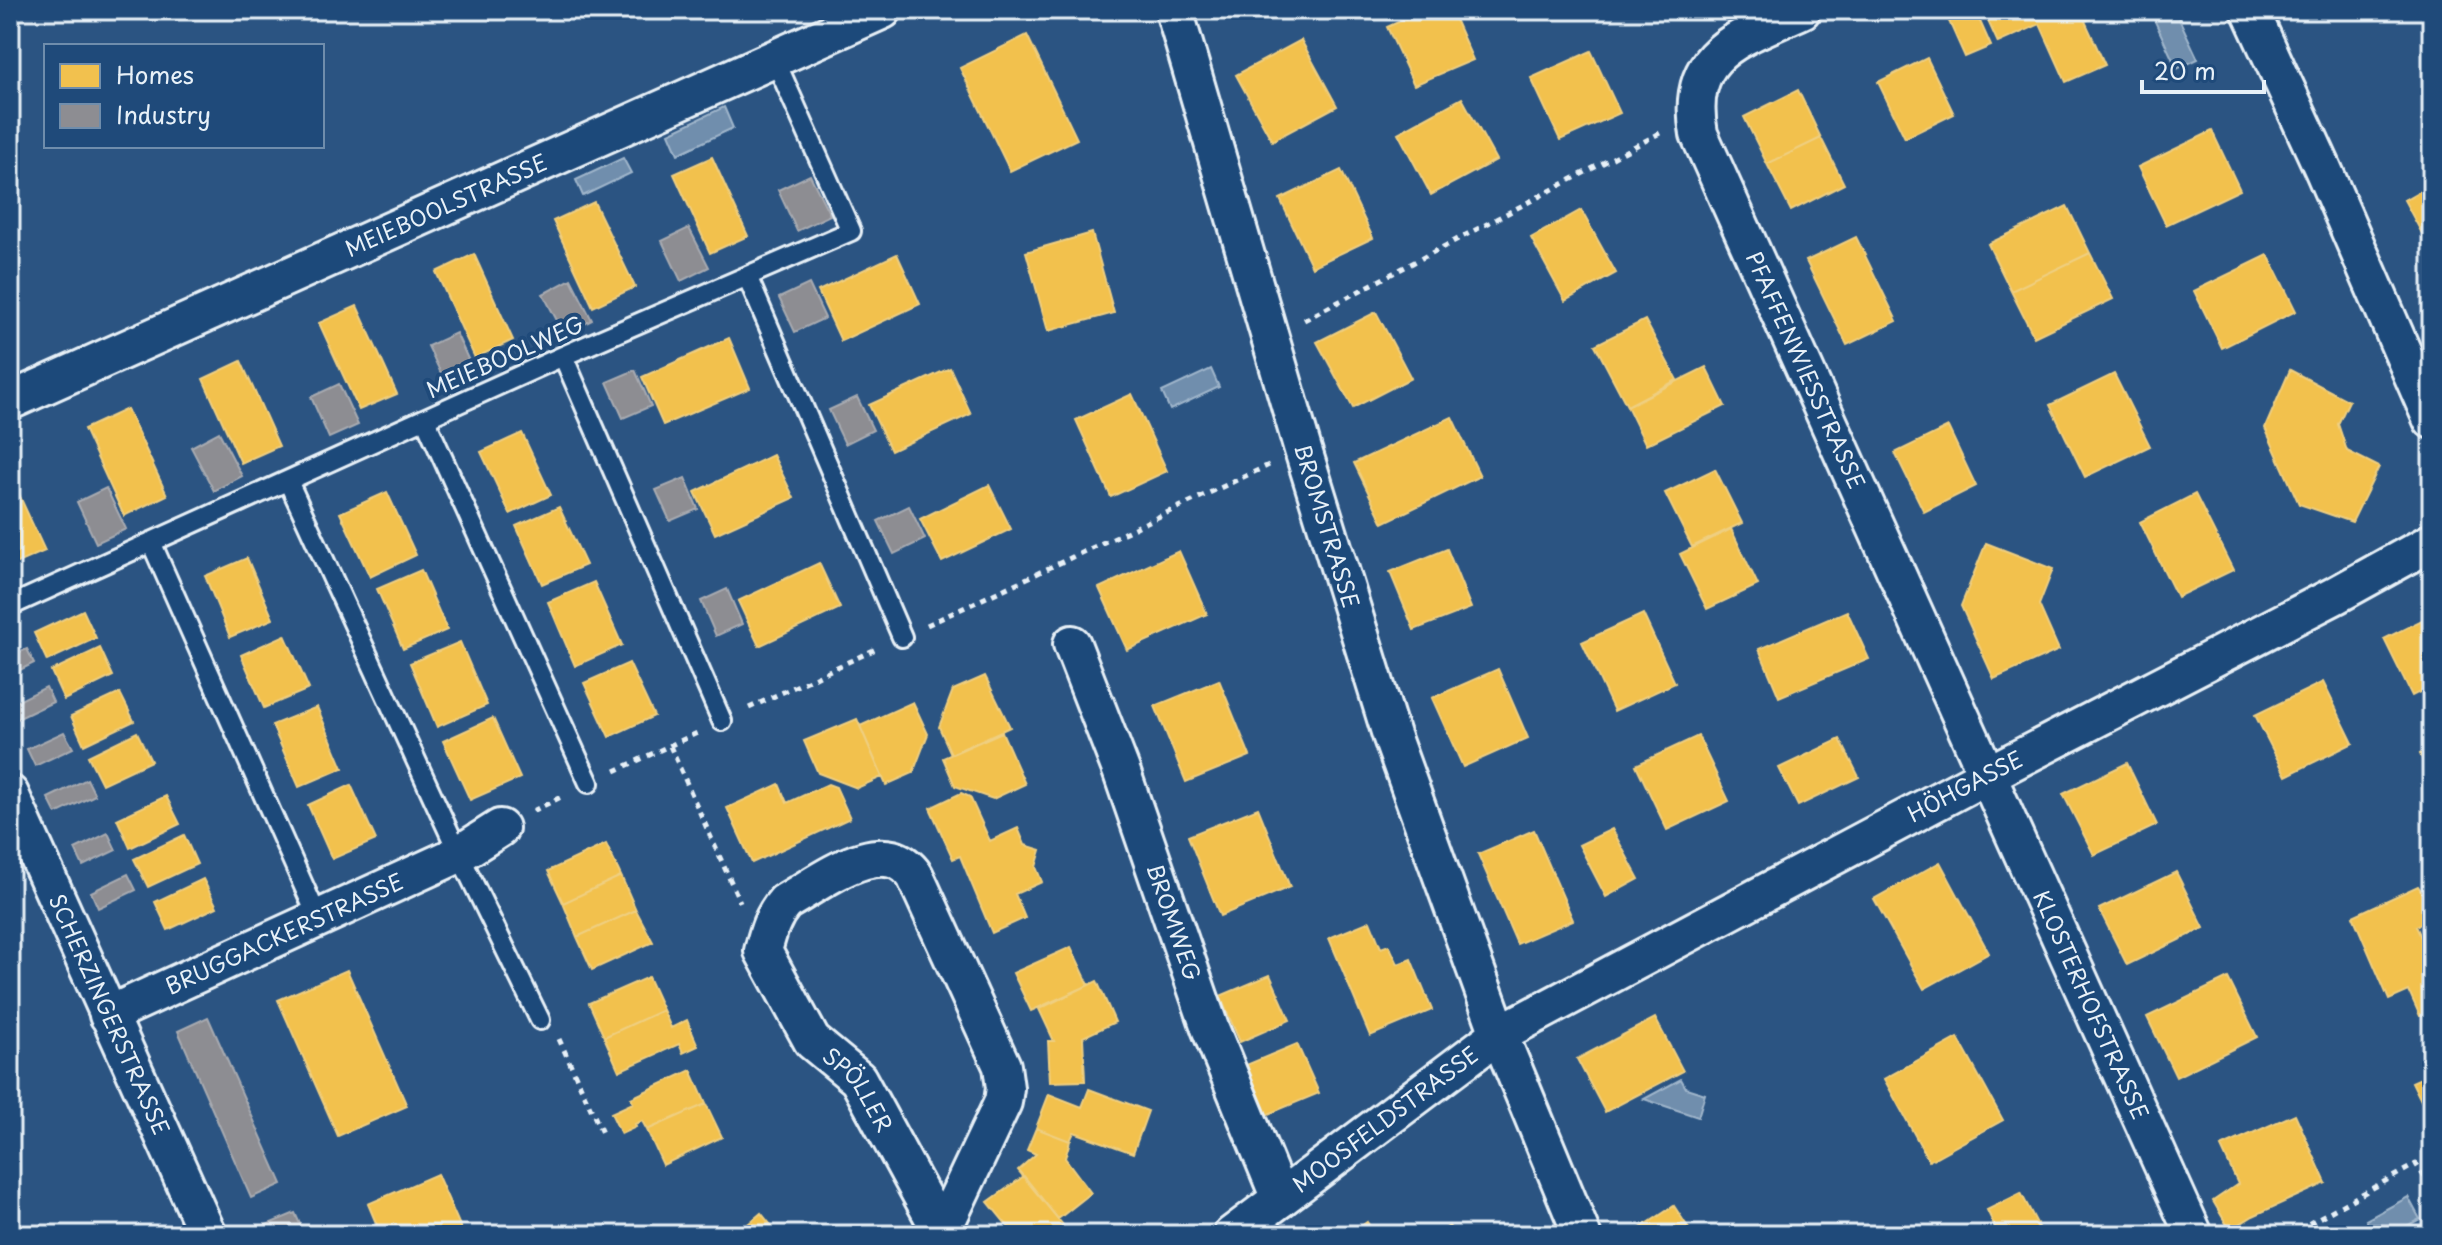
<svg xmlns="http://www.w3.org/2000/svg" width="2442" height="1245" font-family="'Playpen Sans',sans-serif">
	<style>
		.water { fill: #708ead; stroke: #a0b6cb; stroke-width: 2 }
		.homes { fill: #f2c14e; stroke: #efcf81; stroke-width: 2 }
		.industry { fill: #8d8d92; stroke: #a8abb1; stroke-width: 2 }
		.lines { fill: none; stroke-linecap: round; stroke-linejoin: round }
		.service-casing { stroke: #e8f1f8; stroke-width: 24 }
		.minor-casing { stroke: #e8f1f8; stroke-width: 42 }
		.path { stroke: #e8f1f8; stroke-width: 5; stroke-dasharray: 6 6; stroke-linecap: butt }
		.service { stroke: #1f4a7a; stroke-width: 18 }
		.minor { stroke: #1f4a7a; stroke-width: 36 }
		.labels { text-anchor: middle; stroke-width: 8; stroke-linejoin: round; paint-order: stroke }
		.street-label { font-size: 22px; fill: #e8f1f8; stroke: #1f4a7a }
	</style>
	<rect width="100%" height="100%" fill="#2b5482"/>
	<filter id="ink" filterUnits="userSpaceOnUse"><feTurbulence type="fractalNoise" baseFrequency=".0125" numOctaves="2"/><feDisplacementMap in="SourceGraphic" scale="16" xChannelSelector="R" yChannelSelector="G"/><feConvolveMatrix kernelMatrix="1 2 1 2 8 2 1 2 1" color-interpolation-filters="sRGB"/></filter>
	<g filter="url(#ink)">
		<path class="water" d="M2162,10H2175L2198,59L2177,69L2152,15Z
			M724,107L733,128L678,154L669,133Z
			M623,158L631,173L583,196L576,180Z
			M1211,369L1219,387L1170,410L1162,392Z
			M1681,1079L1686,1088L1705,1094L1698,1117L1644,1099Z
			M2408,1197L2420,1219L2390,1235H2374L2366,1220Z"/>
		<path class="homes" d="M1425,10H1451L1473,60L1414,85L1387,27Z
			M1527,10H1546L1531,18Z
			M1944,10H1975L1991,46L1965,57Z
			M1983,10H2109L2085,21L2105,65L2066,82L2040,24L1998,43Z
			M1027,35L1077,139L1010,171L960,68Z
			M1301,40L1337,106L1272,141L1236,75Z
			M1591,51L1620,113L1560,140L1531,78Z
			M1927,58L1954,114L1905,138L1878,82Z
			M1798,90L1821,138L1767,164L1744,117Z
			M1462,98L1496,160L1431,195L1398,133Z
			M2212,131L2240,190L2166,225L2138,167Z
			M1821,138L1844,184L1791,211L1767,164Z
			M712,157L748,236L710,253L674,174Z
			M1341,170L1373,238L1312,267L1280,199Z
			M2432,184V252L2404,200Z
			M594,202L635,287L593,307L553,221Z
			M2067,206L2090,253L2011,291L1988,244Z
			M1581,210L1616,273L1565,301L1531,238Z
			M1092,233L1114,313L1048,331L1026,252Z
			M1856,237L1897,321L1847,345L1806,261Z
			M2090,253L2113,299L2034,337L2011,291Z
			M474,254L513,340L475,358L436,272Z
			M897,254L920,304L841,341L818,291Z
			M2268,255L2296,311L2222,348L2194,291Z
			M357,306L397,394L359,410L319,323Z
			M1376,312L1411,378L1353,408L1317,342Z
			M1645,320L1677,380L1627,406L1595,345Z
			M729,338L750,388L663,425L642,377Z
			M241,361L279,446L241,463L203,379Z
			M1706,367L1725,406L1646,445L1627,406Z
			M950,368L971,414L891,451L869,405Z
			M2290,370L2349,401L2338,424L2347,451L2379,467L2352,522L2299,504L2265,428Z
			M2114,374L2150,446L2085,477L2050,405Z
			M1132,394L1167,471L1111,497L1076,420Z
			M127,409L167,495L124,516L84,429Z
			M1452,417L1480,476L1383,523L1354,463Z
			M1948,427L1976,486L1924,512L1895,453Z
			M522,433L551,495L510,514L481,452Z
			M773,455L794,498L715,534L695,492Z
			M1715,469L1742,523L1692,547L1665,493Z
			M10,475L45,551L10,566Z
			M989,485L1011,529L942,562L920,519Z
			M387,492L416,555L370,577L340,513Z
			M2195,494L2233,570L2177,597L2140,522Z
			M559,507L586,565L542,584L516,526Z
			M1731,529L1758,585L1707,609L1680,554Z
			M1986,543L2053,569L2039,605L2059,650L1994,679L1961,606Z
			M1447,549L1471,608L1414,630L1390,572Z
			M1179,551L1207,614L1127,650L1099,588Z
			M247,558L273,619L230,637L205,576Z
			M819,563L840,608L759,646L738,601Z
			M421,570L447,630L403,649L377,589Z
			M594,582L622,645L575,666L548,602Z
			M83,610L96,638L47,661L34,633Z
			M1847,611L1869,659L1779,697L1759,649Z
			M1643,614L1675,683L1614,711L1582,642Z
			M2432,615V686L2412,696L2384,639Z
			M285,635L309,689L264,708L241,655Z
			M460,642L487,705L437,727L410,663Z
			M100,648L113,676L64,700L51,671Z
			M629,663L654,716L609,737L584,683Z
			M1498,669L1528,738L1463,767L1432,698Z
			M985,676L1010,727L951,754L939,727L953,690Z
			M1219,680L1250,756L1186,782L1155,706Z
			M2323,682L2353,743L2286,776L2255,715Z
			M120,693L134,721L84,745L71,716Z
			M913,702L928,734L913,773L886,785L860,726Z
			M317,707L343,768L299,787L272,725Z
			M493,718L520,778L470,800L443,741Z
			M857,719L882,777L857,788L818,773L804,741Z
			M137,732L151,761L102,784L88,756Z
			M1002,732L1025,784L993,799L955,786L943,758Z
			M1698,736L1729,801L1667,830L1636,765Z
			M1840,739L1859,777L1798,806L1779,768Z
			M2432,748V779L2420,754Z
			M2127,763L2157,825L2094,855L2063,794Z
			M779,784L787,803L828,784L836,787L850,818L752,863L727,808Z
			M351,785L376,840L332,859L308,805Z
			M961,793L970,797L990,841L1018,828L1025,845L1041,850L1036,867L1042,882L1015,894L1025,918L992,933L960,856L953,859L930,808Z
			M166,796L180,824L130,848L117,819Z
			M1258,808L1290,887L1220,916L1188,836Z
			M1612,829L1639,879L1606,897L1579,845Z
			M1534,830L1573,920L1517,944L1478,854Z
			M184,835L197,864L148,887L134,859Z
			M606,844L621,876L563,903L548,871Z
			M1940,862L1989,953L1924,989L1874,899Z
			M2176,872L2204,928L2127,965L2099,909Z
			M621,876L636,910L577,937L563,903Z
			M203,879L217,907L168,930L155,902Z
			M2418,886L2432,906V919L2416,926L2432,962V1016H2420L2409,991L2389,1000L2353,916Z
			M636,910L653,942L592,970L577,937Z
			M1370,921L1381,948L1389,945L1398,964L1411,959L1432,1010L1370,1036L1329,938Z
			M1071,947L1089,985L1031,1011L1013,973Z
			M347,970L407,1106L338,1136L278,1000Z
			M1270,975L1290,1020L1240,1042L1220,996Z
			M648,977L663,1010L604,1037L589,1003Z
			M2228,978L2257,1037L2176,1077L2147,1017Z
			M1097,981L1115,1022L1083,1037L1085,1081L1050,1082L1048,1041H1054L1039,1009Z
			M663,1010L671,1028L687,1020L698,1046L683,1053L679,1044L619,1071L604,1037Z
			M1655,1018L1683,1071L1605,1112L1577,1059Z
			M1958,1038L2003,1120L1929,1161L1884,1079Z
			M1297,1044L1319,1093L1266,1115L1244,1066Z
			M691,1070L706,1104L647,1130L642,1121L635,1124L636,1127L621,1134L611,1113L633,1103L631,1098Z
			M2432,1073V1123L2412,1082Z
			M1089,1089L1148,1111L1133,1153L1074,1132L1070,1141L1036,1128L1049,1094L1082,1107Z
			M706,1104L722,1137L663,1165L647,1130Z
			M2295,1114L2326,1183L2253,1216L2230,1230L2213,1201L2238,1184L2221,1147Z
			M1036,1128L1070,1141L1065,1158L1091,1193L1058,1219L1018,1170L1036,1154L1027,1150Z
			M437,1174L464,1235H381L368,1204Z
			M1024,1176L1063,1225L1051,1235H1015L988,1202Z
			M2021,1193L2043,1235H1985L1996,1229L1987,1210Z
			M1674,1206L1693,1235H1630Z
			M761,1213L779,1235H735Z
			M1367,1222L1376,1235H1349Z
			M1449,1226L1456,1235H1437Z"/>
		<path class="industry" d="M810,175L830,215L797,231L778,190Z
			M689,228L709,267L681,281L662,241Z
			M571,279L592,320L564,334L543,294Z
			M809,284L825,318L795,332L779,298Z
			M456,333L475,374L447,386L428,346Z
			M635,370L651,406L623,418L607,382Z
			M339,384L358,425L329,438L311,397Z
			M857,397L873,430L845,444L829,410Z
			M219,432L242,476L214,491L191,447Z
			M685,478L698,509L670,521L656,490Z
			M106,488L126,529L96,543L77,502Z
			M909,506L925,539L894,554L878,521Z
			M727,589L742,624L716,636L701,601Z
			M27,649L34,663L10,675V656Z
			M46,687L53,702L15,720L10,705Z
			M64,732L73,748L35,766L27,749Z
			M87,779L95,795L56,814L48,798Z
			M108,833L116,850L83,866L75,849Z
			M128,874L136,890L98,908L91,892Z
			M208,1017L282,1184L251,1198L178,1031Z
			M295,1213L305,1235H268L264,1226Z"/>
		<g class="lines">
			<g class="service-casing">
				<path id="service" d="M747,276L902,637
					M563,356L722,721
					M425,419L589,783
					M288,481L459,854L540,1020
					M151,542L318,918
					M10,606L563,356L851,231L775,60"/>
			</g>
			<g class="minor-casing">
				<g id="minor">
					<path id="s1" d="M1174,10L1303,450L1391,735L1499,1034L1582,1235"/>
					<path id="s2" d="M1802,10C1739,39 1684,51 1699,134L2194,1235"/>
					<path d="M2250,10L2323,169L2432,420"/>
					<path id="s3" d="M10,401L883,10"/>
					<path id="s4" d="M1072,644L1121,770L1210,1028L1280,1199"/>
					<path id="s5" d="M10,794L208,1235"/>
					<path id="s6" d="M108,1015L459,854L500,828"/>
					<path id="s7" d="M942,1231L1003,1102L1005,1088L1002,1066L915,876C884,830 820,883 785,902C772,917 768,932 763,951L812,1041L858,1079L938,1226L945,1235"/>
					<path id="s8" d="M1232,1235L1499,1034L1985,776L2336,595L2432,542"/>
				</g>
			</g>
			<path class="path" d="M1304,320L1660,133
				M927,625L1269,465
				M749,708L878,648
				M670,746L740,902
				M615,771L697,733
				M533,811L563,796
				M559,1039L602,1133
				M2288,1235L2416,1164L2432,1188"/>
			<use href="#service" class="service"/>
			<use href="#minor" class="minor"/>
		</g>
	</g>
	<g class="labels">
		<g class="street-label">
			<text dy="8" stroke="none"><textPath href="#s3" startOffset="478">MEIEBOOLSTRASSE</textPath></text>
			<text transform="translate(505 357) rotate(-24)" y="8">MEIEBOOLWEG</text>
			<text dy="8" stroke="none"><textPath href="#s2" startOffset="440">PFAFFENWIESSTRASSE</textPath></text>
			<text dy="8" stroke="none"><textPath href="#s1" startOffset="538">BROMSTRASSE</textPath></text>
			<text dy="8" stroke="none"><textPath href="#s8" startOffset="862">HÖHGASSE</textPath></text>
			<text dy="8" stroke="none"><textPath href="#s4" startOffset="296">BROMWEG</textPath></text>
			<text dy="8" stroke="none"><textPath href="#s6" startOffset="194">BRUGGACKERSTRASSE</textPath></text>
			<text dy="8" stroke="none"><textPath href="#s2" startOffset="1136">KLOSTERHOFSTRASSE</textPath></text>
			<text dy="8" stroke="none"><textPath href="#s5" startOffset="242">SCHERZINGERSTRASSE</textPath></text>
			<text dy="8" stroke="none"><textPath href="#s7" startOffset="760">SPÖLLER</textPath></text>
			<text dy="8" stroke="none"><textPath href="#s8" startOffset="192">MOOSFELDSTRASSE</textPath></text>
		</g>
	</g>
	<rect width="2442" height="1245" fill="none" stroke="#1f4a7a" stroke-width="40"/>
	<rect x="20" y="20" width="2402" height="1205" fill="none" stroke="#e8f1f8" stroke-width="3" filter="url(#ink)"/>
	<rect x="44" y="44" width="280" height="104" fill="#1f4a7a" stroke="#6f8dac" stroke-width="2"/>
	<rect x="60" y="64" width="40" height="24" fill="#f2c14e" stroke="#6f8dac" stroke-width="2"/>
	<text x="116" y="84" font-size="24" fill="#e8f1f8">Homes</text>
	<rect x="60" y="104" width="40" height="24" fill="#8d8d92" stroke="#6f8dac" stroke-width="2"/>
	<text x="116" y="124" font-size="24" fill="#e8f1f8">Industry</text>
	<path d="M2142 80v12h122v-12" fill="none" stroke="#e8f1f8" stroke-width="4"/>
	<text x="2154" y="80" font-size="24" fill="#e8f1f8" stroke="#1f4a7a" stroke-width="6" paint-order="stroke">20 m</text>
</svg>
